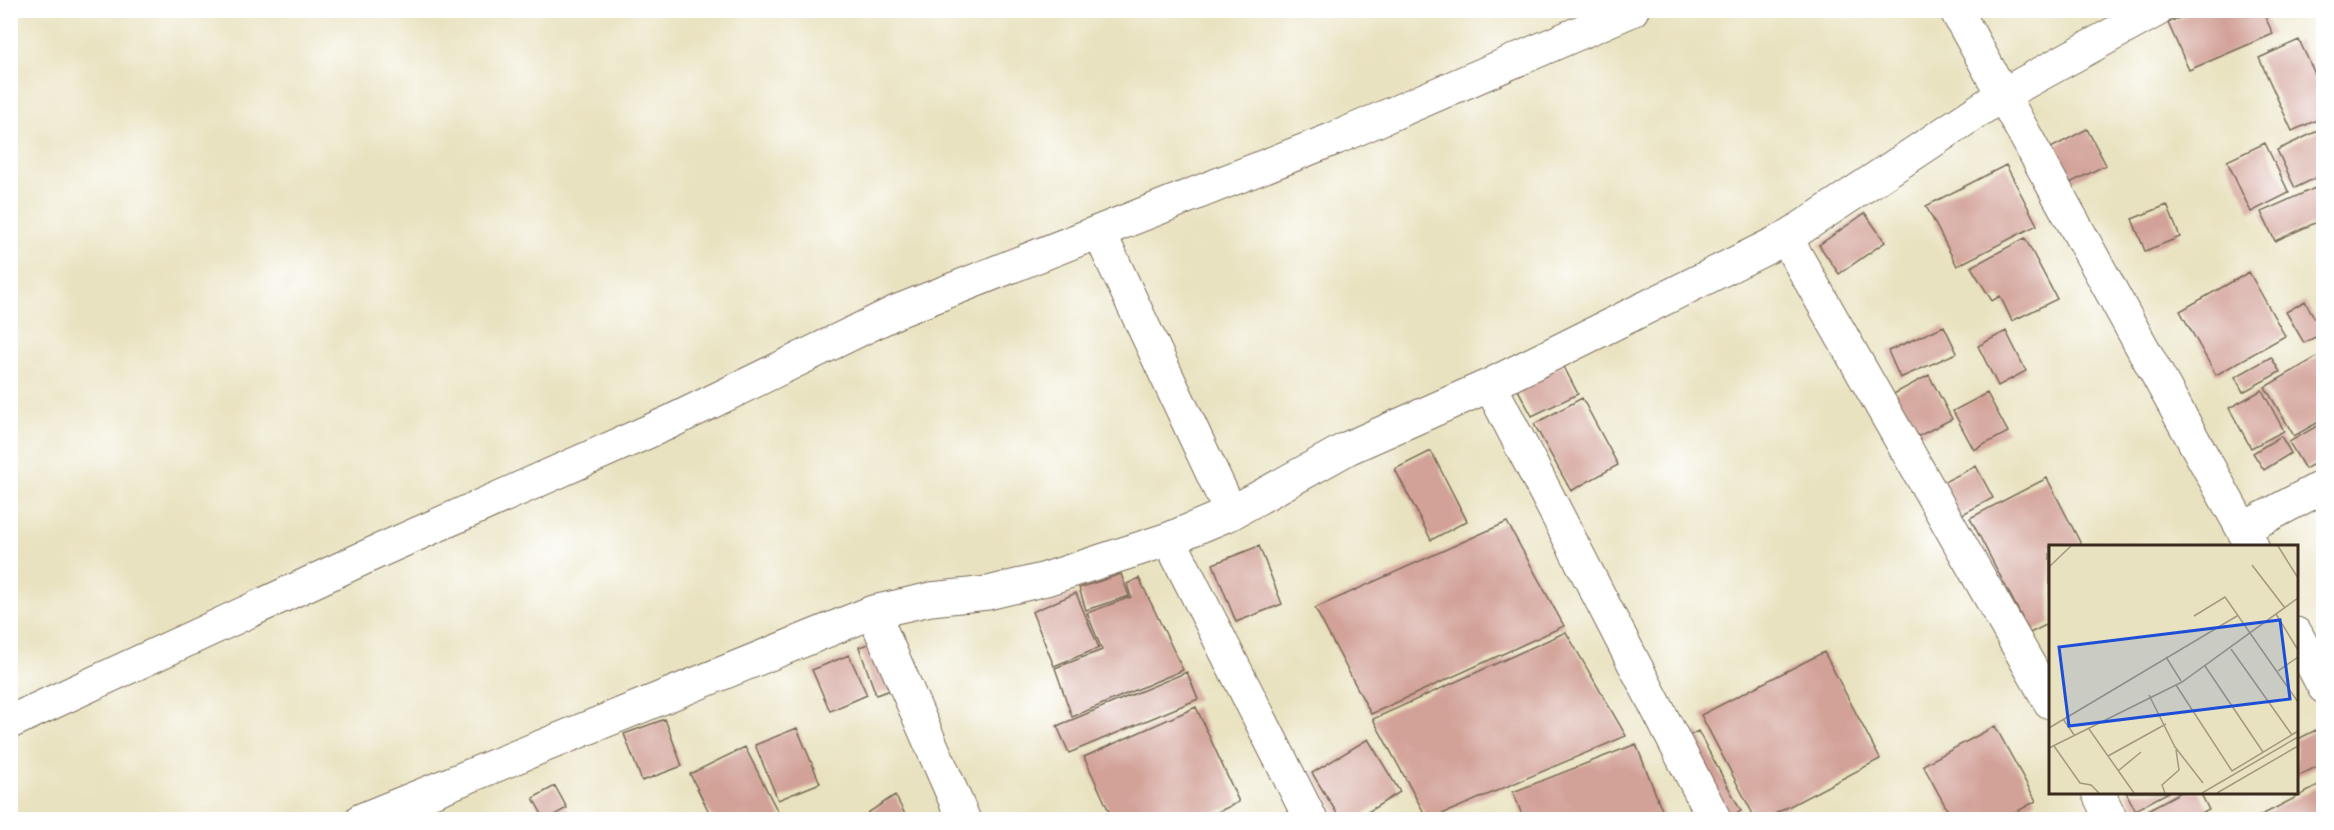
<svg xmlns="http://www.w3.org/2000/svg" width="2334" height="830" font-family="Vollkorn,serif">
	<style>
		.building { fill: #d2a197 }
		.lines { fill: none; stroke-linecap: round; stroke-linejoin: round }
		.minor-casing { stroke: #786a57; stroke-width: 35 }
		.minor { stroke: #fff; stroke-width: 33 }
		.inset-road { fill: none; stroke: #a3987f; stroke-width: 1.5 }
		.view { fill: #1d4ed8; fill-opacity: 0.15; stroke: #1d4ed8; stroke-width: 3 }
		.inset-edge { fill: none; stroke: #3b2a1e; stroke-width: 3 }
	</style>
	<rect width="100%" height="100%" fill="#fff"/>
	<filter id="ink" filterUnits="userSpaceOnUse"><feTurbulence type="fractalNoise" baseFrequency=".0167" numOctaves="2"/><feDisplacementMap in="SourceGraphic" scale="12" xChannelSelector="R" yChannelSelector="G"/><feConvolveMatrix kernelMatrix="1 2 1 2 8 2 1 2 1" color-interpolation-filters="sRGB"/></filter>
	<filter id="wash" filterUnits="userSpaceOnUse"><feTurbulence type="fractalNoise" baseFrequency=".008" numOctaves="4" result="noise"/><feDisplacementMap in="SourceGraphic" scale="24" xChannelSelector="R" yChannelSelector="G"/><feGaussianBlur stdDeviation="1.35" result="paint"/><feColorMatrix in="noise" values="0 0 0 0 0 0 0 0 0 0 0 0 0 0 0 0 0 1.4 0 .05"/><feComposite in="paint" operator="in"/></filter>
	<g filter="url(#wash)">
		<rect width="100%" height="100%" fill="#e9e2c0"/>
		<g id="blocks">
			<path class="building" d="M2197,10H2262L2273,34L2189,70L2168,23Z
				M2299,40L2324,93V117L2292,131L2259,58Z
				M2324,128V174L2295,188L2277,150Z
				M2087,129L2106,165L2064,186L2045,151Z
				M2265,143L2289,193L2251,212L2227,161Z
				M2006,165L2037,225L1957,266L1926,206Z
				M2324,184V219L2275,241L2261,212Z
				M2167,205L2180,237L2145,251L2132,219Z
				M1865,213L1885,242L1839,274L1819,245Z
				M2025,238L2057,299L2012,321L2000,296L1992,301L1971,267Z
				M2249,272L2285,336L2216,375L2180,311Z
				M2305,301L2323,333L2304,343L2286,312Z
				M1944,326L1957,353L1900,378L1888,351Z
				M2006,331L2026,371L1998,386L1978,346Z
				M2324,353V419L2294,436L2265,387Z
				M2271,357L2280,372L2243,392L2235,377Z
				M1563,365L1578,394L1532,416L1517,388Z
				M1929,375L1952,419L1909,441L1886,398Z
				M2262,390L2284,431L2251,448L2229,408Z
				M1987,393L2008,432L1974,450L1953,411Z
				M1582,398L1618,465L1571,491L1534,424Z
				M2324,422V458L2305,469L2289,442Z
				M2281,436L2291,453L2264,470L2253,453Z
				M1431,451L1467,521L1431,540L1395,469Z
				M1976,466L1993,498L1955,518L1938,485Z
				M2047,478L2082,546H2050V623L2030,633L1970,518Z
				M1507,522L1564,626L1371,714L1315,608Z
				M1259,546L1282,604L1236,622L1213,564Z
				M1121,574L1129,596L1086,610L1079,588Z
				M1139,578L1183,670L1072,717L1055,668L1102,650L1087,613L1131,597L1127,584Z
				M1076,593L1099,648L1054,666L1032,612Z
				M1566,632L1626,736L1428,820L1373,719Z
				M897,635L914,682L876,695L859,647Z
				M1824,652L1880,759L1763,820H1756L1701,715Z
				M849,655L867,695L830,711L812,670Z
				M1187,672L1198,699L1069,753L1057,726Z
				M1196,707L1239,802L1201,820H1113L1084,757Z
				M665,719L682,766L642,781L624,734Z
				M1995,726L2036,801L2002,820H1953L1923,765Z
				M797,728L820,783L778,800L755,745Z
				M2316,730L2324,745V763L2296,777V740Z
				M1698,731L1741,811L1725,820L1665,748Z
				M1368,739L1400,792L1355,820H1341L1312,773Z
				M1636,744L1664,815L1654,820H1524L1513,792Z
				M745,747L782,820H713L690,774Z
				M2324,783V820H2252Z
				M555,786L567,808L545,820L533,798Z
				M2126,792H2169L2135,810Z
				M2181,792H2200L2209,810L2190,820H2129Z
				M895,795L908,820H857Z"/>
		</g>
	</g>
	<g filter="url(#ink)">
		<use href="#blocks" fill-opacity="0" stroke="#786a57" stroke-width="1.5"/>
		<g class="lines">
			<g class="minor-casing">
				<path id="minor" d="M1956,10L2252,546
					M1099,232L1231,513
					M1786,238L2050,702
					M1490,385L1715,820
					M2243,529L2324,486
					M1169,539L1311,820
					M873,612L964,820
					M2296,634L2324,687
					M10,722L381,550L670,422L898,311L1336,138L1632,10
					M2098,792L2111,820
					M361,820L873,612L931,599L988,593L1046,579L1169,539L1231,513L1348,448L1490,385L1786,238L2002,95L2157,10"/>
			</g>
			<use href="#minor" class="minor"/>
		</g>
	</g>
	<g transform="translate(2049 545)">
		<rect width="249" height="249" fill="#e9e2c0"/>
		<path class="inset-road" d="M229,1L249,33M203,20L236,63M0,22L22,1M227,69L249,105M145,71L176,52L249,157M182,104L243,190M117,112L132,136M156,121L214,207M229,126L249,112M127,140L183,226L249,186M100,150L126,202L154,238M14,174L26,191M0,183L188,71M40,184L85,248M5,201L31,238L42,240L50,248M0,203L133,137L249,53M59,211L117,179M69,226L92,207M116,248L113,240L130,225L127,205M153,248L249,192M168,248L249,201"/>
		<path class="view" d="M231,75L241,154L20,181L10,102Z"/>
		<rect width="249" height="249" class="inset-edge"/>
	</g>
	<rect width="2334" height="830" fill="none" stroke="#fff" stroke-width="36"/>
</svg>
